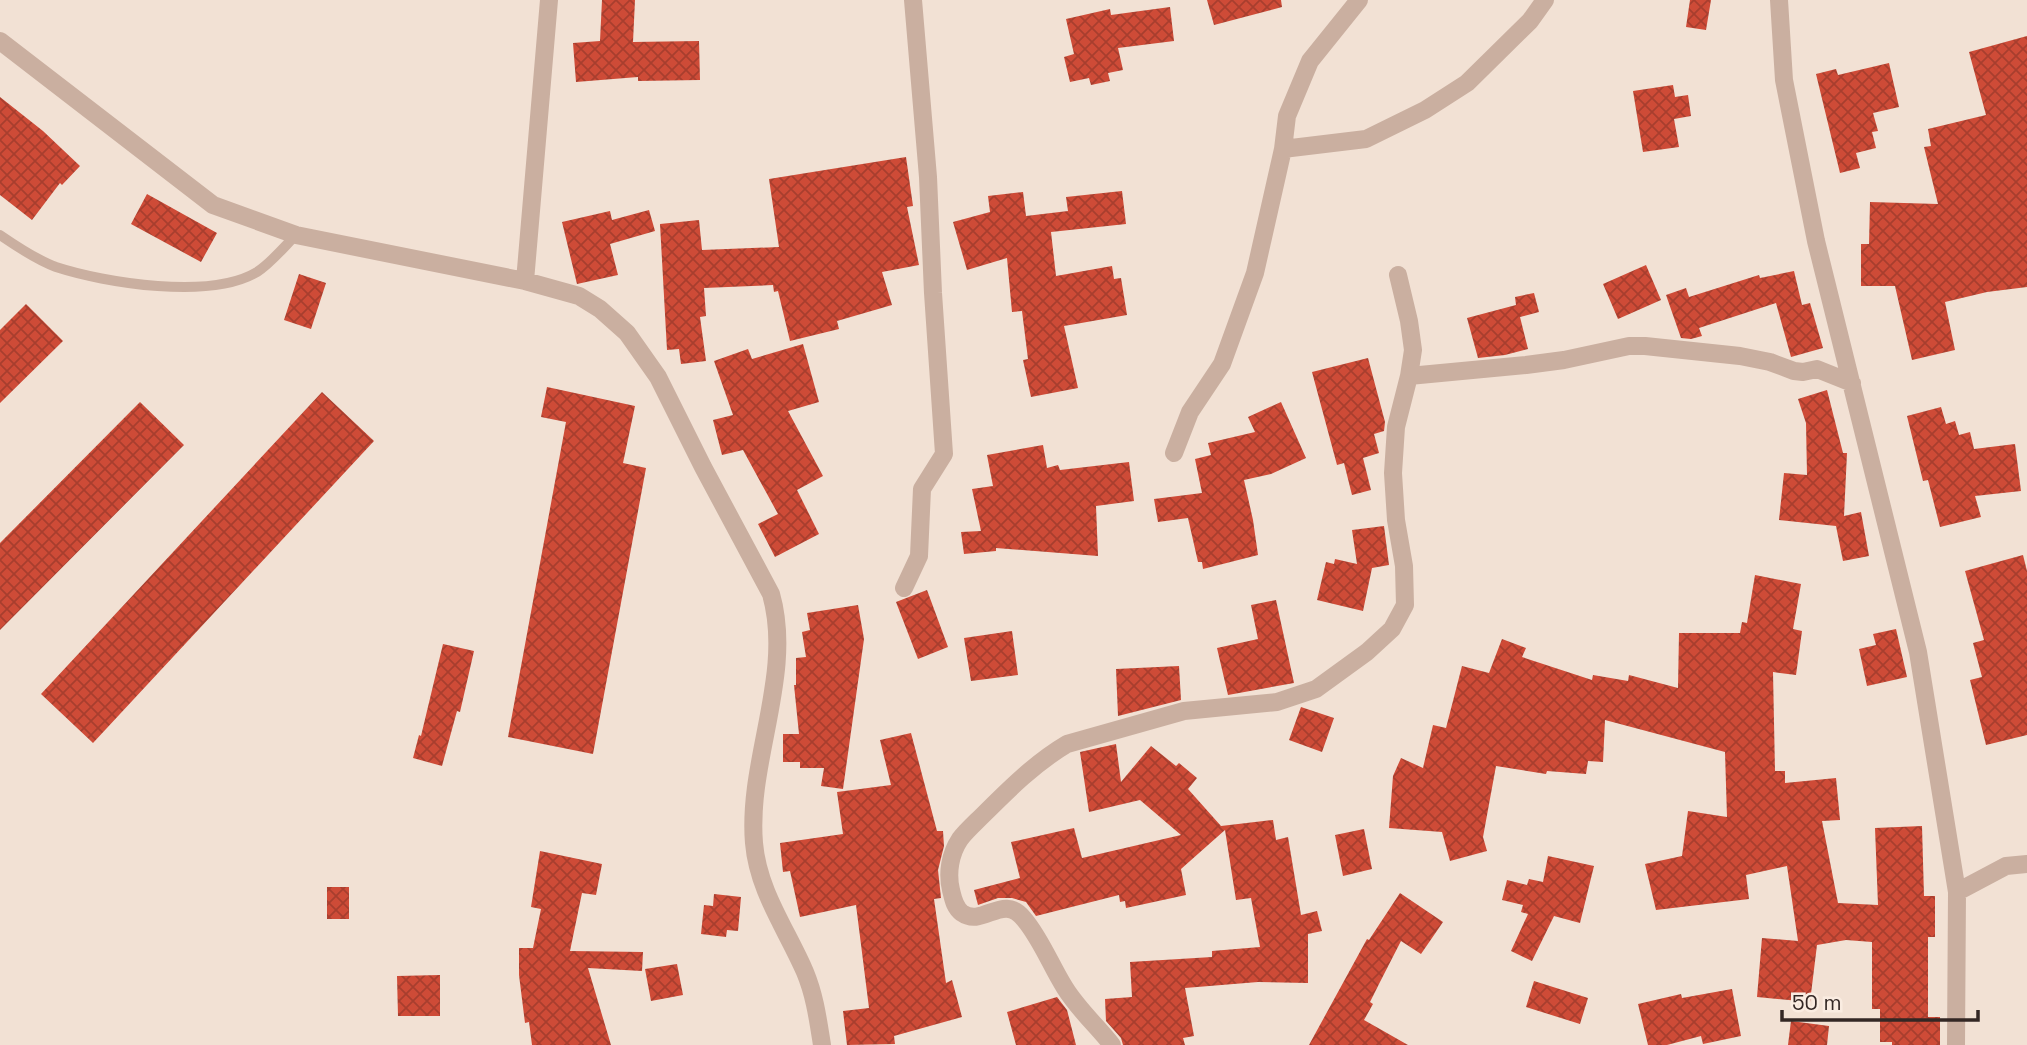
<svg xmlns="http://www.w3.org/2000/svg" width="2027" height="1045" font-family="'Space Grotesk',sans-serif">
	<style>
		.building { fill: url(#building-cross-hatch) }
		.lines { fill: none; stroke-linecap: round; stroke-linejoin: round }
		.lane { stroke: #caafa0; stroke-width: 10 }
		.street { stroke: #caafa0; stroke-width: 18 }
	</style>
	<defs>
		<pattern id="building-cross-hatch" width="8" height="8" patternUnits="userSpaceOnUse" patternTransform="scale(1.75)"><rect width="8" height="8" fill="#ce4b37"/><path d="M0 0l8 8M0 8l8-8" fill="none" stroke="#a83e2e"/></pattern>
	</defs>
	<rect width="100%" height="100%" fill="#f2e1d4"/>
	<path class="building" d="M602,0H635L633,42L699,41L700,80L638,81V77L576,82L573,43L600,41Z
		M1207,0H1281L1282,7L1214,25Z
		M1690,0H1711L1706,30L1686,27Z
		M1170,7L1174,41L1118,48L1123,70L1108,73L1110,81L1091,85L1089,78L1070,82L1064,57L1074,54L1066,19L1110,9L1111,15Z
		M2027,36V287L1987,292L1945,302L1955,350L1912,360L1895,286H1861V244H1869L1870,202L1938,204L1924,147L1931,146L1928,129L1986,115L1969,52Z
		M1889,63L1899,107L1873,113L1878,131L1872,132L1876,148L1856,153L1860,168L1840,173L1816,74L1836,69L1838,75Z
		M1673,85L1675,97L1688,95L1691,116L1674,119L1679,147L1643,152L1633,91Z
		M0,97L43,131L80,166L62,185L60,183L32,220L0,195Z
		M906,157L913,206L907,207L919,265L882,272L892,305L837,321L839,329L790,341L778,291L774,292L773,285L704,288L706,316L700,317L706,361L681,364L679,349L667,350L660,224L699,220L702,250L779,247L769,179Z
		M1122,191L1126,224L1051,232L1056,276L1112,266L1114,279L1121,278L1127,315L1064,326L1078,388L1031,397L1023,360L1028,359L1022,311L1012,312L1007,258L967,270L953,222L990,212L988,196L1023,192L1026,216L1068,211L1066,197Z
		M147,194L217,233L201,262L131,224Z
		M649,210L655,231L610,244L618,275L577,284L562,222L610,211L612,220Z
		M1646,265L1661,300L1618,319L1603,284Z
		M1794,271L1802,305L1810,303L1823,348L1791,357L1776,303L1699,328L1702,336L1691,339L1681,338L1666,295L1686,288L1689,297L1759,275L1760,278Z
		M299,274L326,283L311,329L284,320Z
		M1534,293L1539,312L1520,317L1528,349L1505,355L1478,358L1467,318L1516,305L1515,297Z
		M26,304L63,341L0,403V330Z
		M803,344L819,402L788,411L823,476L797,490L819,534L775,557L758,524L778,514L743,450L722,455L713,420L733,415L714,361L748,349L752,359Z
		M1368,358L1385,422L1384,431L1374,434L1379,453L1363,458L1371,490L1352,495L1344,463L1337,465L1312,372Z
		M547,387L635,406L623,463L646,468L593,754L508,737L566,422L541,417Z
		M1827,390L1843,453H1847L1844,516L1861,512L1869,556L1843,561L1836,526L1779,520L1784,473L1807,475L1806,423L1798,399Z
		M322,392L374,441L93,743L41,694Z
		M140,402L184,445L0,630V543Z
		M1281,402L1306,458L1271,474L1244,480L1253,520L1258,555L1203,569L1202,562H1198L1188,518L1158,522L1154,499L1202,493L1195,459L1211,455L1208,443L1255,432L1248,417Z
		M1941,407L1946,424L1955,421L1959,435L1970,432L1974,449L2015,444L2021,491L1975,496L1981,517L1940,527L1928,480L1923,481L1907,416Z
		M1043,445L1047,468L1058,465L1060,470L1129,462L1134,501L1096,506L1098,556L996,548V551L964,554L961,532L981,531L972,489L993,486L987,455Z
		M1384,526L1389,565L1372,568L1363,611L1317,600L1326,562L1334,564L1335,559L1357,564L1352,530Z
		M2023,555L2027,571V735L1986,745L1970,680L1982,677L1973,643L1984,640L1965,571Z
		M1755,575L1801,584L1793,629L1802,631L1796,675L1773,672L1775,771H1785V783L1836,778L1840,820L1822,821L1838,903L1878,905L1875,828L1922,826L1924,896H1935V937H1928V1017H1940V1045H1892V1042H1880V1009H1872V942L1846,940L1817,945L1810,1002L1757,997L1762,938L1798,941L1787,866L1746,875L1749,899L1656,910L1645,864L1682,856L1688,811L1727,817L1725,752L1605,720L1603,762L1588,761L1586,774L1547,771L1546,774L1496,766L1483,837L1487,851L1450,861L1442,832L1389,828L1393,776L1401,758L1423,768L1433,725L1446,728L1462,666L1489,673L1502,639L1526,648L1522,657L1592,680L1593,675L1628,681L1629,675L1678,688L1679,633H1740L1742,622L1747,623Z
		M927,590L948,647L918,659L896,602Z
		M1276,600L1294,683L1228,695L1217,648L1258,639L1251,605Z
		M858,605L864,639L843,789L821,786L824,768H800V762H783V734H799L794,685H796V658L806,657L802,632L810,630L807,613Z
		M1896,629L1907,677L1867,686L1859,649L1876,645L1873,634Z
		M1012,631L1018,675L971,681L964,638Z
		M443,644L474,651L460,712L457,711L442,766L413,758L419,735L421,736Z
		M1179,666L1181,700L1118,716L1116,669Z
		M1301,707L1334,718L1322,752L1289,740Z
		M911,733L937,831H943L944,846L938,870L941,898L934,899L946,983L952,980L962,1017L894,1036L895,1044L847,1045L843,1011L869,1008L856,905L800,917L790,871L783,872L780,843L843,834L837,792L891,785L880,740Z
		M1116,744L1121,782L1151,746L1176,766L1179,763L1197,778L1188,789L1221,826L1273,820L1276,840L1288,837L1301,915L1317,911L1322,931L1308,934V983L1258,982L1185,988L1194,1036L1183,1038L1185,1045H1123L1121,1038L1106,1021L1105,999L1132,997L1130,962L1212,957V951L1260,947L1251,898L1236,900L1225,830L1181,869L1186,895L1126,908L1125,901L1120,902L1119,895L1036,916L1026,902L1012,898H998L978,905L974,890L1020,878L1011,842L1074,828L1082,858L1181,835L1140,800L1089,812L1080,752Z
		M1364,829L1372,869L1343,876L1335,835Z
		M540,851L602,864L596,895L582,893L570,951L643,952L642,971L588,968L611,1045H532L529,1022L525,1023L519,975V948H533L541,909L531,907Z
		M1548,856L1594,866L1580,923L1554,916L1532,961L1511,951L1528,914L1521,912L1523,905L1502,900L1507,880L1527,885L1529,879L1543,882Z
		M327,887H349V919H327Z
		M1400,893L1443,922L1421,954L1401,941L1380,982L1370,1002L1373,1004L1364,1020L1408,1045H1309L1367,939L1369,940Z
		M714,894L741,897L738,931L727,930L726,937L701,934L704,905L713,906Z
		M677,964L683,995L651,1001L645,969Z
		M440,975V1016H398L397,976Z
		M1534,981L1588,998L1580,1024L1526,1007Z
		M1732,989L1741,1036L1703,1044L1701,1036L1667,1045H1648L1638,1004L1681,994L1682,998Z
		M1057,997L1067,1010L1076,1045H1016L1007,1012Z
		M1791,1021L1829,1026L1827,1045H1788Z"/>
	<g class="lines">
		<path class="lane" d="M0,235C16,246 37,260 56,267C105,283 211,300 257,272C271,263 284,247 296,235"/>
		<path class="street" d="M1779,0L1784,80L1816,241L1918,652L1957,892L1956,1045
			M0,41L213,205L296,235L525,281L579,296L600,309L627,333L658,377L703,467L771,594C794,675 747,760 754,843C758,891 787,930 805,972C815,996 818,1020 822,1045
			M1283,149L1366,139L1425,110L1467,83L1530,21L1545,0
			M525,281L549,0
			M1409,376L1526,365L1564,360L1629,346H1645L1740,356L1770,362L1794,371L1803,372L1817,369L1852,383
			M1174,453L1190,412L1222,364L1255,273L1283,149L1287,116L1310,61L1359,0
			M904,588L919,556L922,489L944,454L933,293L928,177L913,0
			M1957,892L2006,866L2027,864
			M1112,1045C1097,1026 1078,1009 1065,988C1051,966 1041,939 1024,919C1003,892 983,928 962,913C954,907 953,898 951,890C947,873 950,854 960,839C966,831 975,823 982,816C1008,790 1035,763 1067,744L1184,711L1277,702L1316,689L1367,652L1392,629L1405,605L1404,566L1396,520L1393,473L1396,427L1409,376L1413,350L1409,321L1398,275"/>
	</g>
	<path d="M1782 1010v10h196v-10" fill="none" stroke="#332724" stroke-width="3.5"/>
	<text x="1792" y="1010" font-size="21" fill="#332724" stroke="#faece1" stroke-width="5" paint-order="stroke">50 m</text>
</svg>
